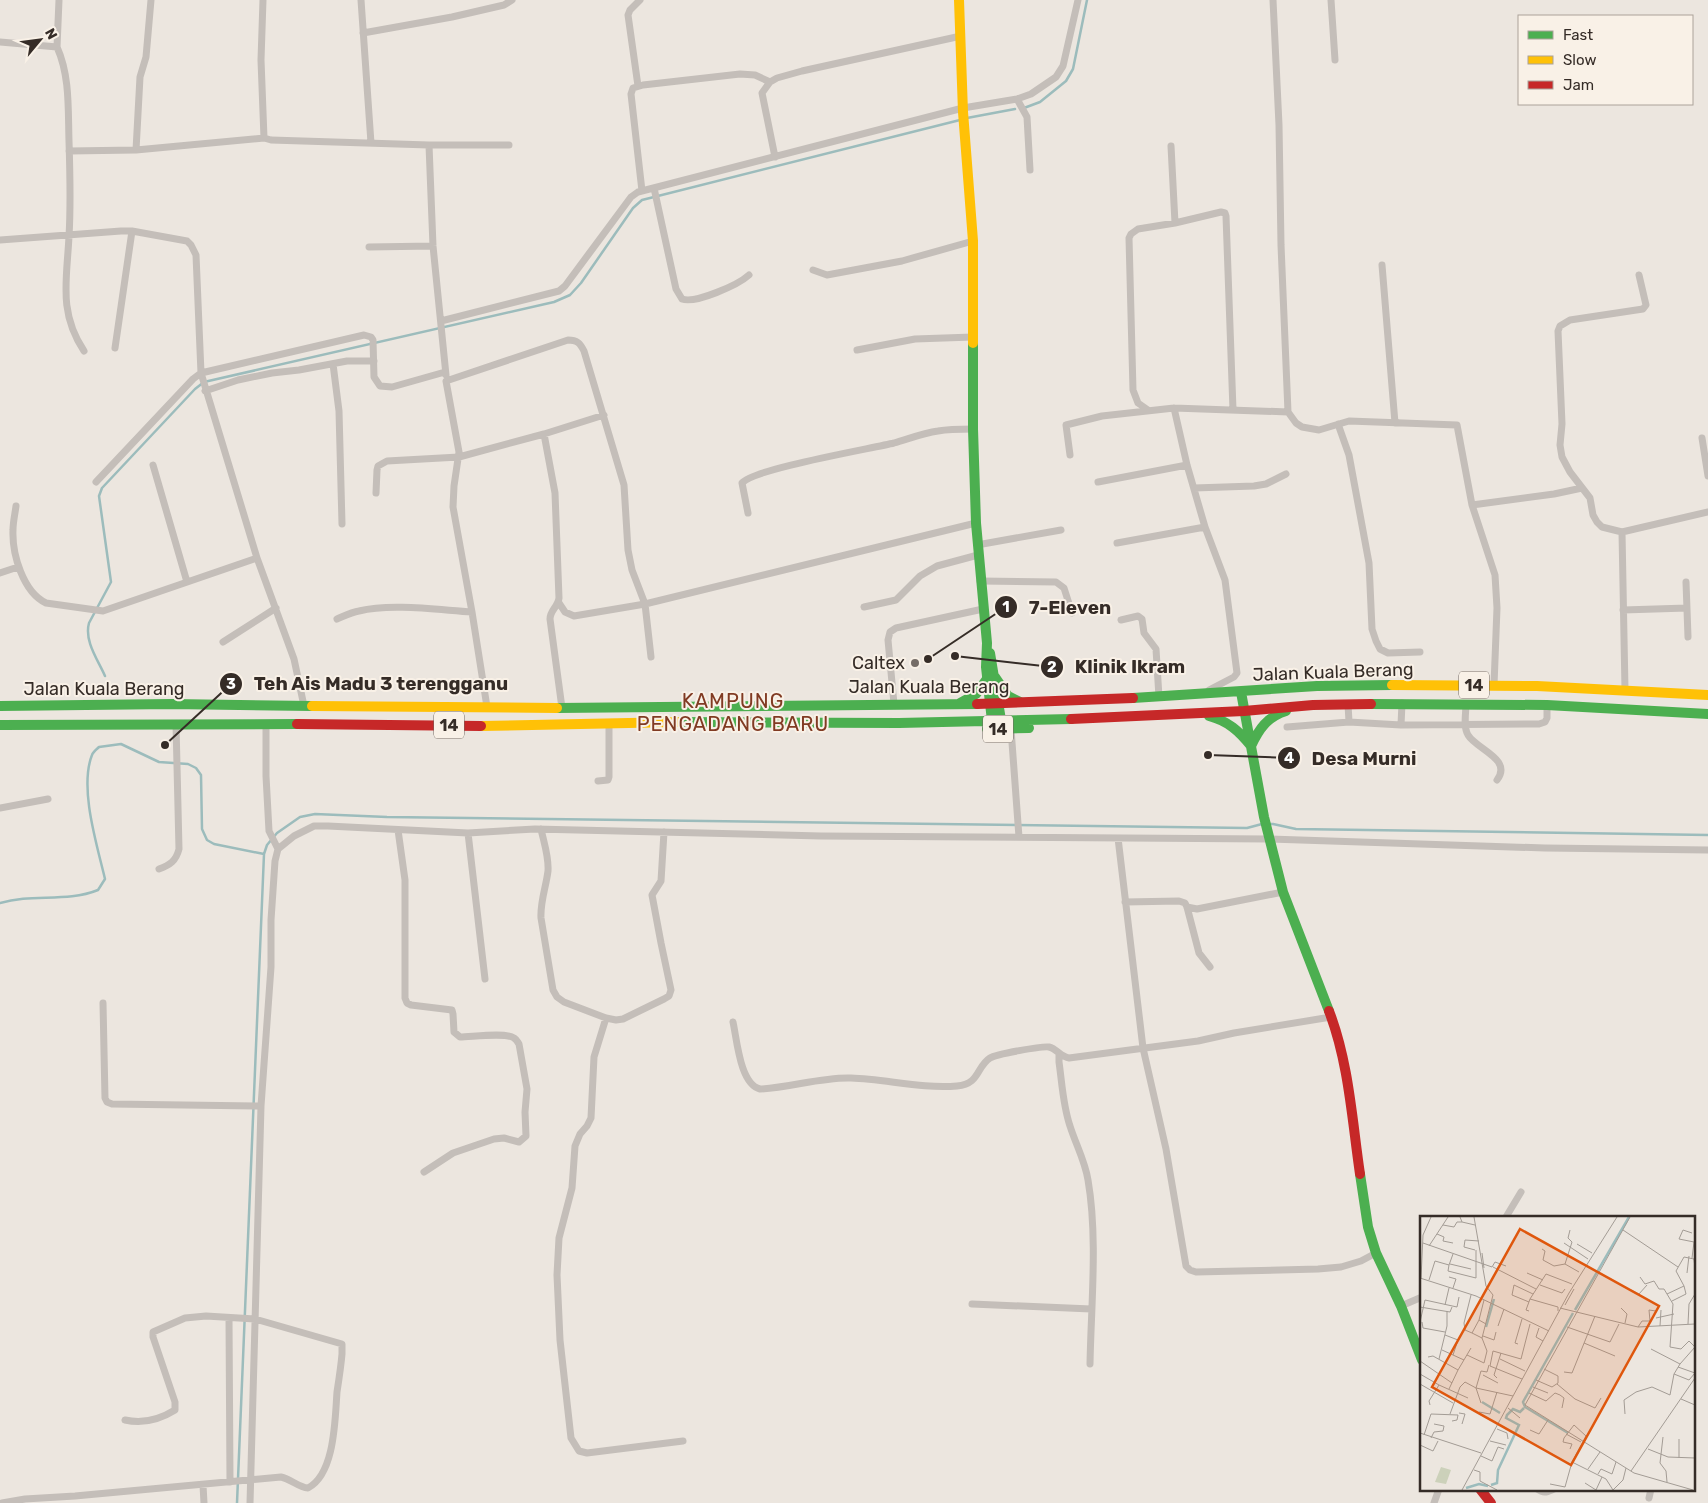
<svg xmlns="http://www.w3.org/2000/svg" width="1708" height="1503" font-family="Rubik,sans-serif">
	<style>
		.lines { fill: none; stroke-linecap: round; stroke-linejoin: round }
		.stream { stroke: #9cbcbc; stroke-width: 2.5 }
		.street { stroke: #c4beb9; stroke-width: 7 }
		.fast { stroke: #4caf50; stroke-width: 10 }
		.slow { stroke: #ffc107; stroke-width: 10 }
		.jam { stroke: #c62828; stroke-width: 10 }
		.poi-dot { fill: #756d67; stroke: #f9f1e7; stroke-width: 2 }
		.labels { text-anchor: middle; stroke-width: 4; stroke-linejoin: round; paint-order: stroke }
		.shield { fill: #f9f1e7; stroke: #706761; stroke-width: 1 }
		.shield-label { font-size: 16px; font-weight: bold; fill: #352c27 }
		.poi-label { font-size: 18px; fill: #352c27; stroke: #f9f1e7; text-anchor: end }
		.street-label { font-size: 18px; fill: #352c27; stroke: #f9f1e7 }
		.quarter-label { font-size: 20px; letter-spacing: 1px; fill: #813b23; stroke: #f9f1e7 }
		.inset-river { fill: none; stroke: #9cbcbc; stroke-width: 2.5 }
		.inset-road { fill: none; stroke: #a39c95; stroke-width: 1 }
		.view { fill: #df570d; fill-opacity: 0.15; stroke: #df570d; stroke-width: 2.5 }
		.inset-edge { fill: none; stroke: #352c27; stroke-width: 2.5 }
		.leader { fill: none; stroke: #352c27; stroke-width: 2 }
		.callout-dot { fill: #352c27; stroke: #f9f1e7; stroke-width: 2 }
		.mark-label { font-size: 15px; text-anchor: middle; font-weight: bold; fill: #fff }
		.callout-label { font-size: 19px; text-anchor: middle; font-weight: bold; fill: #352c27; stroke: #f9f1e7; stroke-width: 4; stroke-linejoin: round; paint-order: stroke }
	</style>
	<rect width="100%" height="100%" fill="#ece6df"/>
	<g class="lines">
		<path class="stream" d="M1024,108L1040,102L1066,81L1073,69L1087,0
			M967,118L1015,109
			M105,676C98,660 84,641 89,623L111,582L99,496L102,488L195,389L204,382L554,302L570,295L581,283L633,208L642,200L960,120
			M1268,824H1273L1296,829L1708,835
			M0,903C33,893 66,903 98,890L105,879C97,845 79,788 92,755C93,752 97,749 99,747L121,744L159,762L188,764L196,768L201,775L202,829L207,840L214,844L264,854
			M237,1503L264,854L267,845L277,833L300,817L315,814L387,817L1247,828L1262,824"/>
		<path class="street" d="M263,0L261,60L264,138L271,140L429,145H509
			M361,0L371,143
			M1273,0L1279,125L1281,245L1288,412L1296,423L1302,427L1319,430L1349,421L1457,425L1472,505L1495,575L1497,608L1494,685
			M1331,0L1335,60
			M363,33L452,17L504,5L512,0
			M0,42L57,47L59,0
			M57,47C70,76 68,109 69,141C70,172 71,204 69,236C67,279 58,312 84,351
			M638,86L628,15L630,10L640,0
			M1017,99L1027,117L1030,170
			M429,145L433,246L446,375
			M1171,146L1175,223
			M136,150L140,77L146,57L151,0
			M69,151L136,150L264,138
			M775,157L762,93L770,82L777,78L802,71L961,36
			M654,188L676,289L682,299C695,304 738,285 749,275
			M642,191L631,94L633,88L643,85L740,74L755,75L770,82
			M0,240L121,231H132L187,241L191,245L196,255L201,373L364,335L371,337L373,340L374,377L380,386L392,387L445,372
			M369,247L433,246
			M1382,265L1395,423
			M813,270L827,275L902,261L973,241
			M441,321L559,291L565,286L631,197L638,192L963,108L1017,99L1031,94L1056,77L1063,66L1078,0
			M115,348L132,231
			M857,350L915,339L973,337
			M333,364L339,411L342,524
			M201,373L257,558L294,659L304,706
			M205,391L238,380L272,373L299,370L347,361H374
			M1174,408L1187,465L1205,527L1225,580L1237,673L1234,677L1209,690
			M1148,410L1138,403L1133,390L1129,238L1131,234L1138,229L1175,223L1221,212L1225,213L1226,216L1233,410
			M1338,424L1349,455L1369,563L1372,629L1376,641L1380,649L1388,653L1420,652
			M544,434L555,493L559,598C558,607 550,610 550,619L562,708
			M1702,438L1708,476
			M1070,455L1066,425L1102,416L1174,408L1288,412
			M153,465L187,582
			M96,482L193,379L201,373
			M1098,482L1187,465
			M1194,488L1254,486L1266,484L1286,474
			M376,493L377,470L378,466L387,461L459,457L544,434L604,415
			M1472,505L1554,494L1582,488
			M16,506C15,514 13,522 13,530C12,554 23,592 46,603L103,611L257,558
			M748,513L742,483C753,469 869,449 894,443C908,439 923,433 938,431C949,429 961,429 973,429
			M1622,532L1602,527L1597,522L1593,515L1590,498L1570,472L1562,457L1560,445L1562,424L1558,331L1560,326L1570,320L1643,309L1646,305L1639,275
			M1117,543L1205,527
			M977,545L1061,530
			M0,573L18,567
			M980,581L1056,582L1064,588L1072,613
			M1686,582L1688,637
			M559,603L565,612L574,616L645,604L651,657
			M864,607L896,600L920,576L937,566L978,555
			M1623,610L1687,608
			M337,619C344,616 352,612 359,611C391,603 439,610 472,612
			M1121,620L1138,616L1142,619L1144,633L1156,649L1159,697
			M223,642L276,608
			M1625,690L1622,532L1708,512
			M894,704L888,640L890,632L896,628L983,609
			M1348,704L1349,722
			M1466,704C1466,713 1463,727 1468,735C1476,749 1513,759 1497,780
			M487,707L472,612L453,507L454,486L459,452L446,381L568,340C577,340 580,343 584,351L624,485L628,550L632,570L645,604L976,523
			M266,724V776L269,831L278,849
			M1401,725L1402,703
			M1287,727L1349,722L1401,725L1539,724L1545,722L1547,718V705
			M1011,729L1019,837
			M598,781L608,780L609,777V723
			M0,808L48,799
			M541,829C544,843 549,857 548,871C546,887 540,902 541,918L553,990L557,997L564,1002L606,1018L616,1020L623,1019L664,999L669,996L671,990L661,943L652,895L661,881L664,832
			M398,830L405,880V998L407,1003L411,1005L452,1010L453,1014L454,1032L460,1037C471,1037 506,1032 514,1038C517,1040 517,1041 519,1044L527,1089L525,1112L526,1136L519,1142L504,1138L494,1139L453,1153L424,1172
			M468,833L485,979
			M1118,838L1143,1048L1166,1149L1186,1266L1190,1270L1196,1272L1318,1269L1341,1267L1361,1261L1376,1253
			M159,869C170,865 176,861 179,849L176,724
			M1125,902L1179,901L1185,903L1187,907L1199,953L1210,967
			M1187,907L1197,909L1283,892
			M103,1003L105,1098L107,1102L112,1104L261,1106
			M606,1018L594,1057L591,1118L587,1126L580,1134L575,1146L572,1188L559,1238L557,1275L560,1340L571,1438L579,1451L587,1453L683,1441
			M733,1022C737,1040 740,1084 760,1089C790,1088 820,1077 851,1078C886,1079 921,1089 957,1086C980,1084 976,1067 990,1058C996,1054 1042,1046 1049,1047C1057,1049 1061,1057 1069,1058L1198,1041L1234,1033L1331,1017
			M1059,1054V1062C1062,1083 1063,1106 1070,1126C1076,1145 1085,1161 1088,1180C1098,1238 1091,1306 1090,1364
			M1506,1217L1521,1192
			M972,1304L1091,1309
			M1401,1306L1422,1297
			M229,1318L230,1482
			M203,1485L204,1503
			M1537,1489C1544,1494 1547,1492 1554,1489
			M1649,1498L1651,1489
			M2,1503L25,1499L75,1496L281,1477C291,1479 298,1487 308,1488C335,1474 335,1419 337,1392C339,1379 341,1366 342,1354V1344L255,1319L206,1316L185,1318L153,1332V1337L175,1402V1410C159,1420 143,1424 125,1420
			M250,1503L261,1106L271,967V920L275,861L278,849L294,836L314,826H328L468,833L535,829L821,836L1269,839L1545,848L1708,850
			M1434,1503L1439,1489"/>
		<path class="fast" d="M973,343V429L976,523L987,643L986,667L992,721
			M990,653L1001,720
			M995,677L1008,696L1020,702
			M1241,692L1264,817L1283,892L1329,1011
			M1133,698L1317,686L1392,685
			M960,703L976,694L987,679
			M1371,704L1547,705L1708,714
			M0,706L172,704L312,706
			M557,708L977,704
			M1209,716C1228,721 1239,731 1251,746C1259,729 1267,717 1286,711
			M677,722L899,723L1071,719
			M0,725L297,724
			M987,729L1029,728
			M1360,1174L1368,1227L1376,1253L1401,1306L1422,1360"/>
		<path class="slow" d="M959,0L963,112L973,241V343
			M1392,685L1537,686L1708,695
			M312,706L557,708
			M481,726L677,722"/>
		<path class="jam" d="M977,704L1133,698
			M1071,719L1244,711L1313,705L1371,704
			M297,724L481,726
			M1329,1011C1349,1063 1352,1120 1360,1174
			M1480,1489L1491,1503"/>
	</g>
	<circle class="poi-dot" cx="915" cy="663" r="5"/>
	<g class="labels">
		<g class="shield">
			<rect x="1459" y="671.5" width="30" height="27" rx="4"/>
			<rect x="434" y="711.5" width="30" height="27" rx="4"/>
			<rect x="983" y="715.5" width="30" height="27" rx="4"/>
		</g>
		<g class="shield-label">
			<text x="1474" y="691">14</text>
			<text x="449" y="731">14</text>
			<text x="998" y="735">14</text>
		</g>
		<g class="poi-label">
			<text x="905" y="669">Caltex</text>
		</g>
		<g class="street-label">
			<text transform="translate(1333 672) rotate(-2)" y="6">Jalan Kuala Berang</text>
			<text x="929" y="693">Jalan Kuala Berang</text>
			<text x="104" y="695">Jalan Kuala Berang</text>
		</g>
		<g class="quarter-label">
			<text x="733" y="708">KAMPUNG<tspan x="733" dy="23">PENGADANG BARU</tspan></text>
		</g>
	</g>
	<g transform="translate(1420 1216)">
		<rect width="275" height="275" fill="#ece6df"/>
		<path d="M21,251L31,254L26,268L15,266Z" fill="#ccd1ba"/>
		<path class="inset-river" d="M155,94L209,1M66,111L74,83M62,186L80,197M148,217L105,191L103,186L153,97M71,269L77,267L78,254L99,209L86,202L87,199L93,193L100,196L104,192M46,272L59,268L68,270"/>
		<path class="inset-road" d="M40,1L42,6L55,9M54,1L66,70L73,79L62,122L67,135L64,147M210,1L105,189L214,257L273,274M23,9L34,11L37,6H42M150,14L148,22L152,26L145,48L159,56M203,14L258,51M17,18L24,21L23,25L33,27M3,27L72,51L75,46L86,50M144,27L168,43M157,28L172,37M9,30L28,1M122,33L125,35L123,44L134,50L145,48M55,34L44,31L45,24L59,25M62,37L64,52M272,42L274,26L259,23L263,14L272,17M30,48L51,53M29,49L28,55L56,62V34M73,51L116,73M107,57L123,64M267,57L269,40M29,61L36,63L33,72M220,61L225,68L234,65L239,73H244L253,88L250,131L261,133L269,125L275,131M0,62L56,80L129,115M1,63L3,19L11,1M9,64L15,45L29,49L33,38M120,69L142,77L145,73M211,74L219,78L227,69M247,78L264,70L256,55L264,41L274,43L275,52M51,79L44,107L45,114L52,117M110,83L138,91V95M64,84L59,104L66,108M252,85L266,78L264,70M109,86L92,79L94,69L113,78M25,89L29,72M145,89L154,73M0,91L30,96L32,91M140,92L218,111L275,108M201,92L207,98L205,107M109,95L106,94L110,83L126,58L152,68M236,102L254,98M59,104L52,117L62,122M0,106L5,84L37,91L39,81M2,106L3,112L25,116M268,108L269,88L275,78M78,110L84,93M240,110L241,94M147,111L190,126L199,108M218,111L222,105H230L229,94L236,95M119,112L116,121L123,125M25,119L38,124L33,139M63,120L74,124L76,116M164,127L195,140M98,128L95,127L102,103M231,133L260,148L275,131M22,134L44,144M47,139L64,147M8,141L13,140L38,154L51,132M19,143L27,110V95M80,143L105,155M0,145L32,167M260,148L254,158L269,164L275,157M258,151L275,157M144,156L152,157L175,100M0,158L19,169L9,185L10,189M63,159L78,167M77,162L74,159L81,137M102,163L70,150L73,135L101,143L110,108M116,164L132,171L138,167V160L124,153M0,168L33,187M137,168L155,183L175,192L181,182M19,169L48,182M113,171L128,177M56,172L93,180M56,172L61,187M29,173L38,154M109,177L126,185L135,177L140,179L144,182L142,192M261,183L275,189M88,192L100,202M59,196L70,198L77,176M39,197L45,198L42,208M30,198L40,171L45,166L56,172L61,155L67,156L69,149M205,198L204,184L216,176L232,171L250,179L254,158M14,208L24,210L23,215M77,213L87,217L88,223M110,214L119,218L128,204M0,217L61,237M146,218L161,226M4,219L11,198L38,199L37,204L32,205M243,221L240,247L246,255L247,266M11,222L14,216L23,215M259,223V242M70,225L86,229M0,229L13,235L18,225M228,233L248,241L275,242M61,240L72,245L78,231L84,233M152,246L186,263L193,274M168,253L180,236M54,254L60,256V265L77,274M211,255L275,162M178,258L181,253L192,258L196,246M165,267L176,274L182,261M130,268L145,271M145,271L152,246L166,220L154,209L144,222L143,226L152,228L150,233M42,274L149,77L197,1M193,274L203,264L206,252"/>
		<path class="view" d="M100,13L239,90L151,249L12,171Z"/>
		<rect width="275" height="275" class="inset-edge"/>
	</g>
	<path class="leader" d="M928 659L1006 607M955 656L1052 667M165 745L231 684M1208 755L1289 758"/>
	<g class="callout-dot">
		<circle cx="928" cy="659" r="5"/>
		<circle cx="955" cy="656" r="5"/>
		<circle cx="165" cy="745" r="5"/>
		<circle cx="1208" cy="755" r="5"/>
		<circle cx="1006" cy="607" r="12"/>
		<circle cx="1052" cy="667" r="12"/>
		<circle cx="231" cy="684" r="12"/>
		<circle cx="1289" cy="758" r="12"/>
	</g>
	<g class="mark-label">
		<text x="1006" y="612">1</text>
		<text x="1052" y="672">2</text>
		<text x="231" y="689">3</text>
		<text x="1289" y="763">4</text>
	</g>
	<g class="callout-label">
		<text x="1070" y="614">7-Eleven</text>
		<text x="1130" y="673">Klinik Ikram</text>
		<text x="381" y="690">Teh Ais Madu 3 terengganu</text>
		<text x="1364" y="765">Desa Murni</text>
	</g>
	<rect x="1518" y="15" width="175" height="90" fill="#f9f1e7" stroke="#aba29a"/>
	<rect x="1528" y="31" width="25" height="8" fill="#4caf50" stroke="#aba29a"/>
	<text x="1563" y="40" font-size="15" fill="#352c27">Fast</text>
	<rect x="1528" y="56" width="25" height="8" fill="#ffc107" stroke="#aba29a"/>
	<text x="1563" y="65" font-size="15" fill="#352c27">Slow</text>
	<rect x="1528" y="81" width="25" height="8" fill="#c62828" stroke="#aba29a"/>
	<text x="1563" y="90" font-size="15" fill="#352c27">Jam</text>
	<g transform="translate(40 40) rotate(61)" stroke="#f9f1e7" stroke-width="4" paint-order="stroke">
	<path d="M0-4L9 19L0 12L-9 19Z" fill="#352c27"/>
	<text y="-8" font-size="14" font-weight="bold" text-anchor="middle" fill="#352c27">N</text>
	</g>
</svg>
